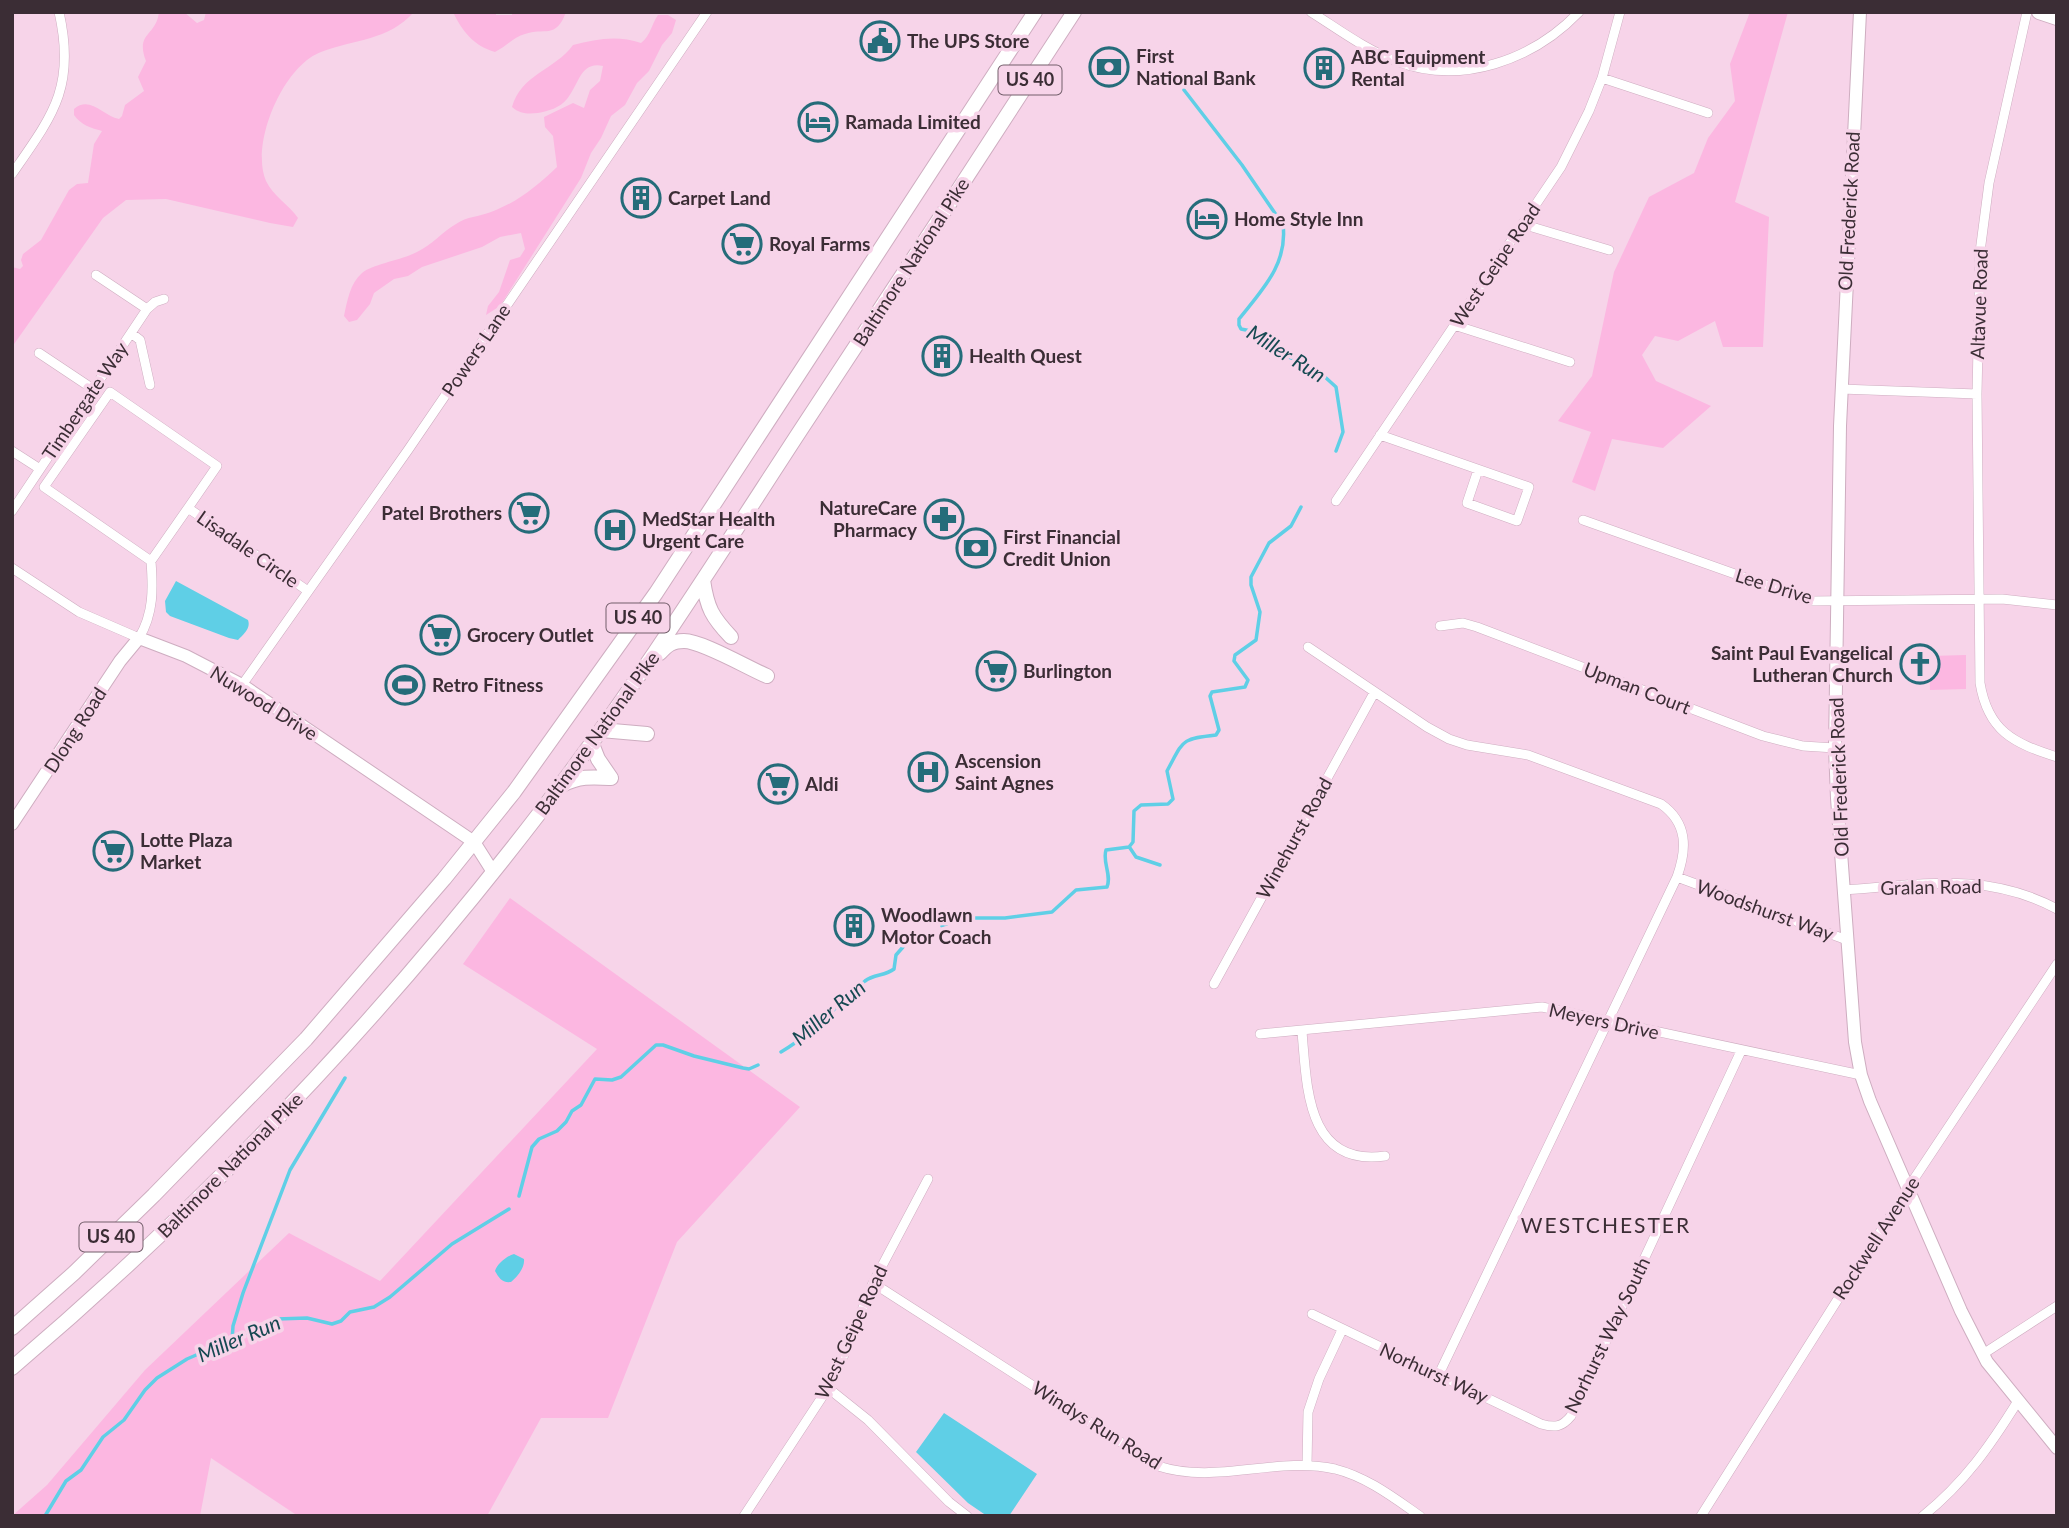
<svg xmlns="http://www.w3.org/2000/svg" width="2069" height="1528" font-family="Lato,sans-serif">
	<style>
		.green { fill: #fcb7e1 }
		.water { fill: #5fcfe6 }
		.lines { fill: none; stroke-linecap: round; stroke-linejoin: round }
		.stream { stroke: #5fcfe6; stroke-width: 3.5 }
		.street-casing { stroke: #ceadc0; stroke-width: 10 }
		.secondary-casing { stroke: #ceadc0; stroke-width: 14 }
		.primary-casing { stroke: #ceadc0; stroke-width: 16 }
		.street { stroke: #fff; stroke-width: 9 }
		.secondary { stroke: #fff; stroke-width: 12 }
		.primary { stroke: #fff; stroke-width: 14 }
		.labels { text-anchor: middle; stroke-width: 7; stroke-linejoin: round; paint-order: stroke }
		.shield { fill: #f7d4e9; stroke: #735f6b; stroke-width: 2 }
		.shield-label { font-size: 18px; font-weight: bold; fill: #3b2d35 }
		.poi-label { font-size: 19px; font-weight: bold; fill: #3b2d35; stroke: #f7d4e9; text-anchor: start }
		.street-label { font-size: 19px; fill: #3b2d35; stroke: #f7d4e9 }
		.water-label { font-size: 21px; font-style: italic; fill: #154851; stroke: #f7d4e9 }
		.neighbourhood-label { font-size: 21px; letter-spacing: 2px; fill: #3b2d35; stroke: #f7d4e9 }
	</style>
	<rect width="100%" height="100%" fill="#f7d4e9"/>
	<path class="green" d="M159,12H184L197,23L204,20L206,12H414C388,41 355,39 321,52C283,66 250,144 266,181C273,196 289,205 298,218L293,227L270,223L166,199L126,200L103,218L12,347V267L20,269L23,266L21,260L23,254L41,240L69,190L77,184L88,183L94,144L102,131C91,128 81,125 74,115V109C90,95 103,116 119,119L122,116L125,105L144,91L138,77L146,61C135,32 156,37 159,12Z
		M453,12H496V15H512V12H566C556,40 544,27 525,34C514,37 505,47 495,52C474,46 462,31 453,12Z
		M1750,12H1788L1735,202L1769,217L1763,347H1723L1715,321L1678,341L1655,336L1642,355L1656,381L1711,406L1663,448L1612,439L1595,491L1572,482L1591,432L1558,421L1592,376L1614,272L1649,197L1694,173L1708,138L1735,101L1730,64Z
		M658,15H668L676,20L672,33L662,45L649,71L637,83L625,105L611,116L601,138L591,153L581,178L500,306L486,315L488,306L499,292L510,260L520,257L525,249L521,233L500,237L482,247L422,267L408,276L394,279L374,293L370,304L357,320L349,322L344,316C347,302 350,283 362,273C373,264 402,260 417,252C432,245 442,232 456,224C467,216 479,217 491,212C518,202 537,186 557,167L553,136L545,127L544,117L573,103L584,108L590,90L600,81L603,66C580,61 579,85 567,99C560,108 548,111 538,113C528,114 520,114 512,107C521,74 555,70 573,45C596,39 618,35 641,43C651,35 651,25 658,15Z
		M1966,655V689L1930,690L1929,656Z
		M510,898L800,1107L677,1242L608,1418H541L487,1516H298L211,1458L200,1516H12L47,1485L145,1370L289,1233L380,1281L597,1049L463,964Z"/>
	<path class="water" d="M176,581L248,620C251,628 244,634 238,640L229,638L170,616L166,612L165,601Z
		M514,1254L524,1259C525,1268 517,1277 511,1282C502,1283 499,1278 495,1271C497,1264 507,1256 514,1254Z
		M944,1413L1037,1474L1009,1516H987L968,1503L916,1452Z"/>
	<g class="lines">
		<path class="stream" d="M1184,90L1242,165L1283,225C1288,264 1262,290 1239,319V325L1241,329L1256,332L1274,351L1315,368L1336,387L1343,432L1336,451
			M1130,848L1136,857L1160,865
			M942,926L960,918H1005L1052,912L1076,890L1107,887C1112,875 1102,862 1106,850L1129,847L1133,842L1134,811L1141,805L1168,804L1173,799L1167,771C1184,740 1180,739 1216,735L1219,730L1210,696L1212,692L1245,687L1248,680L1234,661L1235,655L1256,640L1260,612L1251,585V577L1269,543L1291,526L1301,507
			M781,1052C814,1033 836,1005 865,981C874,974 885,976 894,969L896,955L903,947
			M519,1196L532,1147L539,1139L557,1131L566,1122L572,1111L581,1105L595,1079L612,1080L621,1077L656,1045H663L694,1056L743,1068L749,1069L758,1065
			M232,1341L233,1326L243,1293L290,1170L345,1078
			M45,1516L66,1481L81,1470L103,1437L124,1420L145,1390L157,1378L187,1359L249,1332C262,1331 268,1329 277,1319L307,1318L332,1324L341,1321L350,1312L374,1307L390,1297L452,1244L509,1209"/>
		<g class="street-casing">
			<path id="street" d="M1311,12C1338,29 1366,50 1396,61C1461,86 1533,60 1579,12
				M2027,12L1989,183L1980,252L1977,394L1980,683C1988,731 2013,743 2057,757
				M1602,78L1708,113
				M12,174C53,115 76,87 59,12
				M1522,224L1609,250
				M96,275L147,309
				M1454,325L1570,362
				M131,333L140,340L150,385
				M39,353L93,389
				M1841,389L1977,394
				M1380,435L1529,487L1517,521L1467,503L1478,470
				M12,451L40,469
				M1336,501L1561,167L1589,111L1602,78L1620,12
				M188,508L217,466L110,392L44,487L151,561L188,508L308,591
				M12,511L147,309L155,302L164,299
				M1583,520L1811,601L2002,599L2057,605
				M12,568L79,612L139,638C154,613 153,588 151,561
				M1440,626L1463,623L1477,627L1763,736L1803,746L1835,748
				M1308,647L1427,727L1449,739L1467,745L1528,755L1661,804C1688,823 1687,849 1677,877
				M242,685L408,450L707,12
				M1843,890C1919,885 1986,871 2057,909
				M1214,984L1374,693
				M1302,1032C1307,1086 1306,1167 1385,1156
				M1260,1034L1542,1007L1861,1075
				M873,1283L1158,1466C1216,1485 1277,1456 1335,1469C1367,1477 1394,1498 1420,1516
				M1312,1314L1541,1424C1555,1428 1562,1427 1571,1416L1741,1051
				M1983,1354L2057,1306
				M1439,1374L1677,877L1847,940
				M828,1388L868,1420L949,1502L967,1516
				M1307,1465L1308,1412L1319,1379L1342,1330
				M744,1516L828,1388L839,1367L873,1283L928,1179
				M1701,1516L1908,1188L2057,964
				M1923,1516C1965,1482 1990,1446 2018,1401"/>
		</g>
		<g class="secondary-casing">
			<path id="secondary" d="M1860,12L1840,426L1835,748L1837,798L1855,1042L1861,1075L1870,1101L1961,1311L1987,1362L2057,1448
				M12,824L120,661L139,638L186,656L242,685L474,842L493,872"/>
		</g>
		<g class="primary-casing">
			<path id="primary" d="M2039,12L2057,18
				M703,580C707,608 712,617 731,637
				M660,653C667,645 672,641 684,641C702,641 748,668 767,676
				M601,730L647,734
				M592,744L598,759L611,778
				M562,785C579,776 592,777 611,778
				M12,1328L74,1273L154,1195L306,1039L444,879L514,792L656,593L1035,12
				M12,1368C206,1203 383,1017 538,815C632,693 714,563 798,434C890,294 983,153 1074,12"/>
		</g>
		<use href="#street" class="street"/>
		<use href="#secondary" class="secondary"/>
		<use href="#primary" class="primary"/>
	</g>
	<defs>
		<g id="civic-ring" transform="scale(2.0125)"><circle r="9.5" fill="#f7d4e9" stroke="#256c7a" stroke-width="1.5"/><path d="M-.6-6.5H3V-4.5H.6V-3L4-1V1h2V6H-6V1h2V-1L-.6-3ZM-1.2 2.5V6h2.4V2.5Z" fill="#256c7a"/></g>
		<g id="bank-ring" transform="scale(2.0125)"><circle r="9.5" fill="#f7d4e9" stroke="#256c7a" stroke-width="1.5"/><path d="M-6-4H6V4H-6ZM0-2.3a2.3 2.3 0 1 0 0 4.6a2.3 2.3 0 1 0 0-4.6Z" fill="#256c7a"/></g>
		<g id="building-ring" transform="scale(2.0125)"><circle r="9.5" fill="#f7d4e9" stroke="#256c7a" stroke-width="1.5"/><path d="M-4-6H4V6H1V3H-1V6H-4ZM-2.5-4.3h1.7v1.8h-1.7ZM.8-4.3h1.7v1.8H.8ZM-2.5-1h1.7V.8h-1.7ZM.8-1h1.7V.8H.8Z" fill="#256c7a"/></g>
		<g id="hotel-ring" transform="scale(2.0125)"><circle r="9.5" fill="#f7d4e9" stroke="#256c7a" stroke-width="1.5"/><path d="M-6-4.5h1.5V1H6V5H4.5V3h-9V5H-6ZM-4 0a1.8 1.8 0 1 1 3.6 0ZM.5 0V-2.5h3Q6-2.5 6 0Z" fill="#256c7a"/></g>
		<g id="supermarket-ring" transform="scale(2.0125)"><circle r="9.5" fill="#f7d4e9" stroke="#256c7a" stroke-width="1.5"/><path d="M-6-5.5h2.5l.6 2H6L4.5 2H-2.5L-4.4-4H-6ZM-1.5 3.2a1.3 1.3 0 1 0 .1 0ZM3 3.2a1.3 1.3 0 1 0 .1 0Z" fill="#256c7a"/></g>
		<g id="pharmacy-ring" transform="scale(2.0125)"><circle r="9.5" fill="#f7d4e9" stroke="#256c7a" stroke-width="1.5"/><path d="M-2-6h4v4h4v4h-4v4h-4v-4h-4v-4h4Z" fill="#256c7a"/></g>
		<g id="hospital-ring" transform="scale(2.0125)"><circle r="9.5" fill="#f7d4e9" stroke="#256c7a" stroke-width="1.5"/><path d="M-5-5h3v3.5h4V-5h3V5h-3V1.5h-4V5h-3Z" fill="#256c7a"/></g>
		<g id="church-ring" transform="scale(2.0125)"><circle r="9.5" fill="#f7d4e9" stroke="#256c7a" stroke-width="1.5"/><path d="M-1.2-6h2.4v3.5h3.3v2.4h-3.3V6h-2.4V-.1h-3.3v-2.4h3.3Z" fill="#256c7a"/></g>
		<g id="stadium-ring" transform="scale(2.0125)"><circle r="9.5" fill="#f7d4e9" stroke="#256c7a" stroke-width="1.5"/><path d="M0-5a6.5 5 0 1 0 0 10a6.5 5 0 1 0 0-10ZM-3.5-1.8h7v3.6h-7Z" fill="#256c7a"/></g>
	</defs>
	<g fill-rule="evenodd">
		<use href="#civic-ring" x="880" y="41"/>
		<use href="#bank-ring" x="1109" y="67"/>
		<use href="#building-ring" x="1324" y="68"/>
		<use href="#hotel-ring" x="818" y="122"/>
		<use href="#building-ring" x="641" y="198"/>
		<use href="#hotel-ring" x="1207" y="219"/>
		<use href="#supermarket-ring" x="742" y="244"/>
		<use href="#building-ring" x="942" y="356"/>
		<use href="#supermarket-ring" x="529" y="513"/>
		<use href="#pharmacy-ring" x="944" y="519"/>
		<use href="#hospital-ring" x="615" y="530"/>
		<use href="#bank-ring" x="976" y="548"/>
		<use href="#supermarket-ring" x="440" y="635"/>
		<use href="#church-ring" x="1920" y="664"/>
		<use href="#supermarket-ring" x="996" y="671"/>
		<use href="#stadium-ring" x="405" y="685"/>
		<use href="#hospital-ring" x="928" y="772"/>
		<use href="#supermarket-ring" x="778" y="784"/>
		<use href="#supermarket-ring" x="113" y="851"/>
		<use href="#building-ring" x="854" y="926"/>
	</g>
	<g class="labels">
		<g class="shield">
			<rect x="998.5" y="65.5" width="63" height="29" rx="5"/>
			<rect x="606.5" y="603.5" width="63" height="29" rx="5"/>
			<rect x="79.5" y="1222.5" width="63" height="29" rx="5"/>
		</g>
		<g class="shield-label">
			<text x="1030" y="86">US 40</text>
			<text x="638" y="624">US 40</text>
			<text x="111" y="1243">US 40</text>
		</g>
		<g class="poi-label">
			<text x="907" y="48">The UPS Store</text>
			<text x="1136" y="63">First<tspan x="1136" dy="22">National Bank</tspan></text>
			<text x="1351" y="64">ABC Equipment<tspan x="1351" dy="22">Rental</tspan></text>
			<text x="845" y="129">Ramada Limited</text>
			<text x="668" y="205">Carpet Land</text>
			<text x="1234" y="226">Home Style Inn</text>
			<text x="769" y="251">Royal Farms</text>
			<text x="969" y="363">Health Quest</text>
			<text x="917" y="515" text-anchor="end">NatureCare<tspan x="917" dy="22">Pharmacy</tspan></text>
			<text x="502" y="520" text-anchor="end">Patel Brothers</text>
			<text x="642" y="526">MedStar Health<tspan x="642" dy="22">Urgent Care</tspan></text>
			<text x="1003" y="544">First Financial<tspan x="1003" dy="22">Credit Union</tspan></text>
			<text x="467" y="642">Grocery Outlet</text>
			<text x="1893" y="660" text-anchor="end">Saint Paul Evangelical<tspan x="1893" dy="22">Lutheran Church</tspan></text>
			<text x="1023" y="678">Burlington</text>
			<text x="432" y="692">Retro Fitness</text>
			<text x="955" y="768">Ascension<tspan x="955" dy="22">Saint Agnes</tspan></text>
			<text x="805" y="791">Aldi</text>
			<text x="140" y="847">Lotte Plaza<tspan x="140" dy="22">Market</tspan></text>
			<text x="881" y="922">Woodlawn<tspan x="881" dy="22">Motor Coach</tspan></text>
		</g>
		<g class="street-label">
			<text transform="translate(1849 211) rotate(-87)" y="7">Old Frederick Road</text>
			<text transform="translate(911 262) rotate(-57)" y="7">Baltimore National Pike</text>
			<text transform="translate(1495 265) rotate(-56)" y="7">West Geipe Road</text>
			<text transform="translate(1979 304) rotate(-88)" y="7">Altavue Road</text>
			<text transform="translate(476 350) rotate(-56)" y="7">Powers Lane</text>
			<text transform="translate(85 401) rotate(-56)" y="7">Timbergate Way</text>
			<text transform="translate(248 549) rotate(35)" y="7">Lisadale Circle</text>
			<text transform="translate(1774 586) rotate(17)" y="7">Lee Drive</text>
			<text transform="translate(1637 688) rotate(21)" y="7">Upman Court</text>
			<text transform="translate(264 703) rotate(32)" y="7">Nuwood Drive</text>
			<text transform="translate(75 730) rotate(-57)" y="7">Dlong Road</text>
			<text transform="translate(597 733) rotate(-54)" y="7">Baltimore National Pike</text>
			<text transform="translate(1839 777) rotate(-92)" y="7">Old Frederick Road</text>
			<text transform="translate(1294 838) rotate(-61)" y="7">Winehurst Road</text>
			<text transform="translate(1931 887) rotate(-1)" y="7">Gralan Road</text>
			<text transform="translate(1765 910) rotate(20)" y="7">Woodshurst Way</text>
			<text transform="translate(1604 1021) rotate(12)" y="7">Meyers Drive</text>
			<text transform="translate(230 1165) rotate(-45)" y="7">Baltimore National Pike</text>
			<text transform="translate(1876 1238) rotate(-57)" y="7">Rockwell Avenue</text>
			<text transform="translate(851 1332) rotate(-65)" y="7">West Geipe Road</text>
			<text transform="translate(1607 1335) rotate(-64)" y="7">Norhurst Way South</text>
			<text transform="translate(1434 1373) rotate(25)" y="7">Norhurst Way</text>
			<text transform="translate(1097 1425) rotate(32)" y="7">Windys Run Road</text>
		</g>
		<g class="water-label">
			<text transform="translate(1286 354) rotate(32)" y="7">Miller Run</text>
			<text transform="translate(829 1013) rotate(-40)" y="7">Miller Run</text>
			<text transform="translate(239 1339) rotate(-23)" y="7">Miller Run</text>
		</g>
		<g class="neighbourhood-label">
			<text x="1606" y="1233">WESTCHESTER</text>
		</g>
	</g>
	<rect width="2069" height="1528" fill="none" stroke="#3b2d35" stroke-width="28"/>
</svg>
